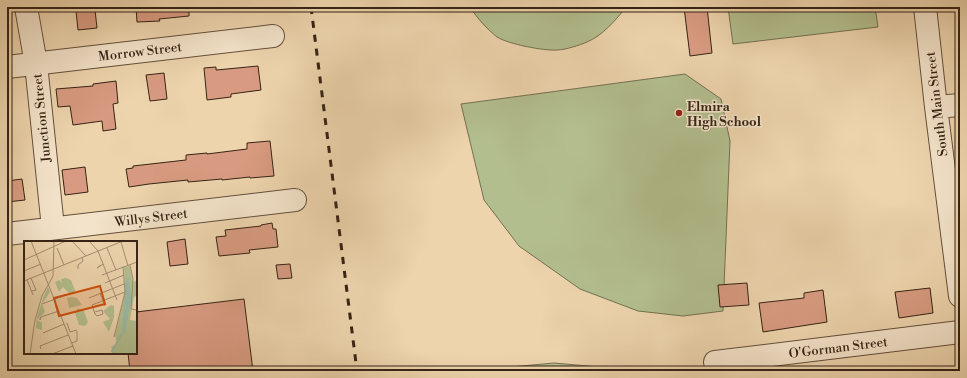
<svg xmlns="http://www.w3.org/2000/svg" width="967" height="378" font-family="'Libre Bodoni',serif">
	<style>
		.green { fill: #b3be8e; stroke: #747052 }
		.building { fill: #d89b81; stroke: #362315 }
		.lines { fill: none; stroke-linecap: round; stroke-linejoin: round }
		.minor-casing { stroke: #644f3b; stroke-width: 24 }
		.minor { stroke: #f3e3ca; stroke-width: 22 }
		.rail { stroke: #362315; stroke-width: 3; stroke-dasharray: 7 7; stroke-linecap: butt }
		.poi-dot { fill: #8f2418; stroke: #f3e3ca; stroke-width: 1.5 }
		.labels { text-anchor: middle; stroke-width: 3; stroke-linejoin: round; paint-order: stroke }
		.street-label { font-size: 13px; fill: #362315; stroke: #f3e3ca }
		.poi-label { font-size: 13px; font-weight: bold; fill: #362315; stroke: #f3e3ca; text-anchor: start }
		.inset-river { fill: none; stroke: #9ab9a5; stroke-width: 2 }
		.inset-road { fill: none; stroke: #a48d70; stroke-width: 1 }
		.view { fill: #cd510d; fill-opacity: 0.15; stroke: #cd510d; stroke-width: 2 }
		.inset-edge { fill: none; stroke: #362315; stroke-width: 2 }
	</style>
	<rect width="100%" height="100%" fill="#edd4ad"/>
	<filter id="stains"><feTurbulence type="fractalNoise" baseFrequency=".005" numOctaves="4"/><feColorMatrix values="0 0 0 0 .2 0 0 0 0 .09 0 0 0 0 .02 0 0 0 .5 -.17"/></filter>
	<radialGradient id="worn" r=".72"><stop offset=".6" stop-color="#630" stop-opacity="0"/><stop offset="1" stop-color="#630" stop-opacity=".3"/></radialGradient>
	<path class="green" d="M470,7H626C616,20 602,36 587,42C580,45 565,50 557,50C544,51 508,44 497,37C487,29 477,18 470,7Z
		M728,7H875L878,27L733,44Z
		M685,74L721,99L730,141L723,311L683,316L638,311L580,289L519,246L484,200L461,104Z
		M554,363L599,367L616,371H510V367Z"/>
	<path class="building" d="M136,7H189V16L159,19L160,21L137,22Z
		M684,7H707L712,53L690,56Z
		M95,10L97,28L78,30L76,11Z
		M258,66L261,90L231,94V97L207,100L204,68L216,67V70L227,69Z
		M164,73L167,99L150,101L146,75Z
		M116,81L118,103L113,104L116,129L103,131L102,121L73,125L70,106L58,107L56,89L93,86V84Z
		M270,141L274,176L250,178V177L222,180V179L188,182V180L149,184L129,187L126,169L133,168V166L186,160V155L207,153V154L247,149V143Z
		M85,167L88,192L65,195L62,170Z
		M22,179L25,200L7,202V181Z
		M272,223L273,229H276L278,247L249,250L250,253L219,256L216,237L226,236L225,230L261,226V225Z
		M185,239L188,264L170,266L167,242Z
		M290,264L292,278L278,279L276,265Z
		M747,283L749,305L720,307L718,285Z
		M930,288L933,313L899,318L895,292Z
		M823,290L827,322L763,332L759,303L804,298V293Z
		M244,299L253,371H130L128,353H136V312Z"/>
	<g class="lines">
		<g class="minor-casing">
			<path id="minor" d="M26,7L36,64L53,228
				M925,7L936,107L960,296
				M7,67L273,36
				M936,107L960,105
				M7,234L295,200
				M715,362L960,332"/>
		</g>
		<use href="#minor" class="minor"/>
		<path class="rail" d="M311,7L357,371"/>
	</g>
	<circle class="poi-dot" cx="679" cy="113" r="4"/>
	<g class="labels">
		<g class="street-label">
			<text transform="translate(140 51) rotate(-7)" y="5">Morrow Street</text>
			<text transform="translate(936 104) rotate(-97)" y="5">South Main Street</text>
			<text transform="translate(41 118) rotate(-96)" y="5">Junction Street</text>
			<text transform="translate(151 217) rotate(-7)" y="5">Willys Street</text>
			<text transform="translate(838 347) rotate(-7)" y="5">O'Gorman Street</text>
		</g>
		<g class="poi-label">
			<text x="687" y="111">Elmira<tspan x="687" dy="15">High School</tspan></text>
		</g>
	</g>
	<g transform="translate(24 241)">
		<rect width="113" height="113" fill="#edd4ad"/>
		<path d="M106,25L109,41L113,39V54L110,56L106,79L113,80V113H91L87,106L93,103L91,94L101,51L100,26ZM42,37L47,39L52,52H45L39,46L35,51L31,41L36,39L38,43L37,38ZM24,46L26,51L18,63L21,71L13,79L18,82V89L12,87L13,76L20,55ZM47,56L53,57L58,64L45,67L43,57ZM87,64L90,65V76L85,91L79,81L86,78L79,70ZM54,67L60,70L64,81L61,85L55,84L51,72Z" fill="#b3be8e"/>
		<path d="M105,36L107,58L101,92L98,93L102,38Z" fill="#9ab9a5"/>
		<path class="inset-river" d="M90,113L88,110L98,93"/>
		<path class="inset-road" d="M7,0L52,113M48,0L62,15M65,0L74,10L93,59M97,1L104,25M33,7L40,24M83,7L92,29M0,19L42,0M77,24L73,27L79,23M106,24L109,38L107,68L113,69M54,28V24L59,20L58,17M0,30L17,23M78,34L113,21M7,37L12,49L8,50M3,39L9,54M0,40L99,0M81,42L100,34M76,52L81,65M65,57L100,43M18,63L42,54M71,71L78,69L79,73L73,75L71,73L68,64L101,51M17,76L16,79V77L17,76L35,70M43,82L46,91L53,89M19,92L40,83M90,96L101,51L99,26M48,102L53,100V90M17,108L16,105L44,94M6,113L11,79L18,55L29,35L30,0M28,113L49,105"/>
		<path class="view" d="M76,45L81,63L35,75L30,57Z"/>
		<rect width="113" height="113" class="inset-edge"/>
	</g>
	<rect width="967" height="378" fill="none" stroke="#edd4ad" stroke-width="24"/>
	<rect x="8" y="8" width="951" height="362" fill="none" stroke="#362315" stroke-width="2"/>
	<rect x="12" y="12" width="943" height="354" fill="none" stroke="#362315"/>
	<rect width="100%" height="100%" filter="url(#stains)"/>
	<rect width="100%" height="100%" fill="url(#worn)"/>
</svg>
